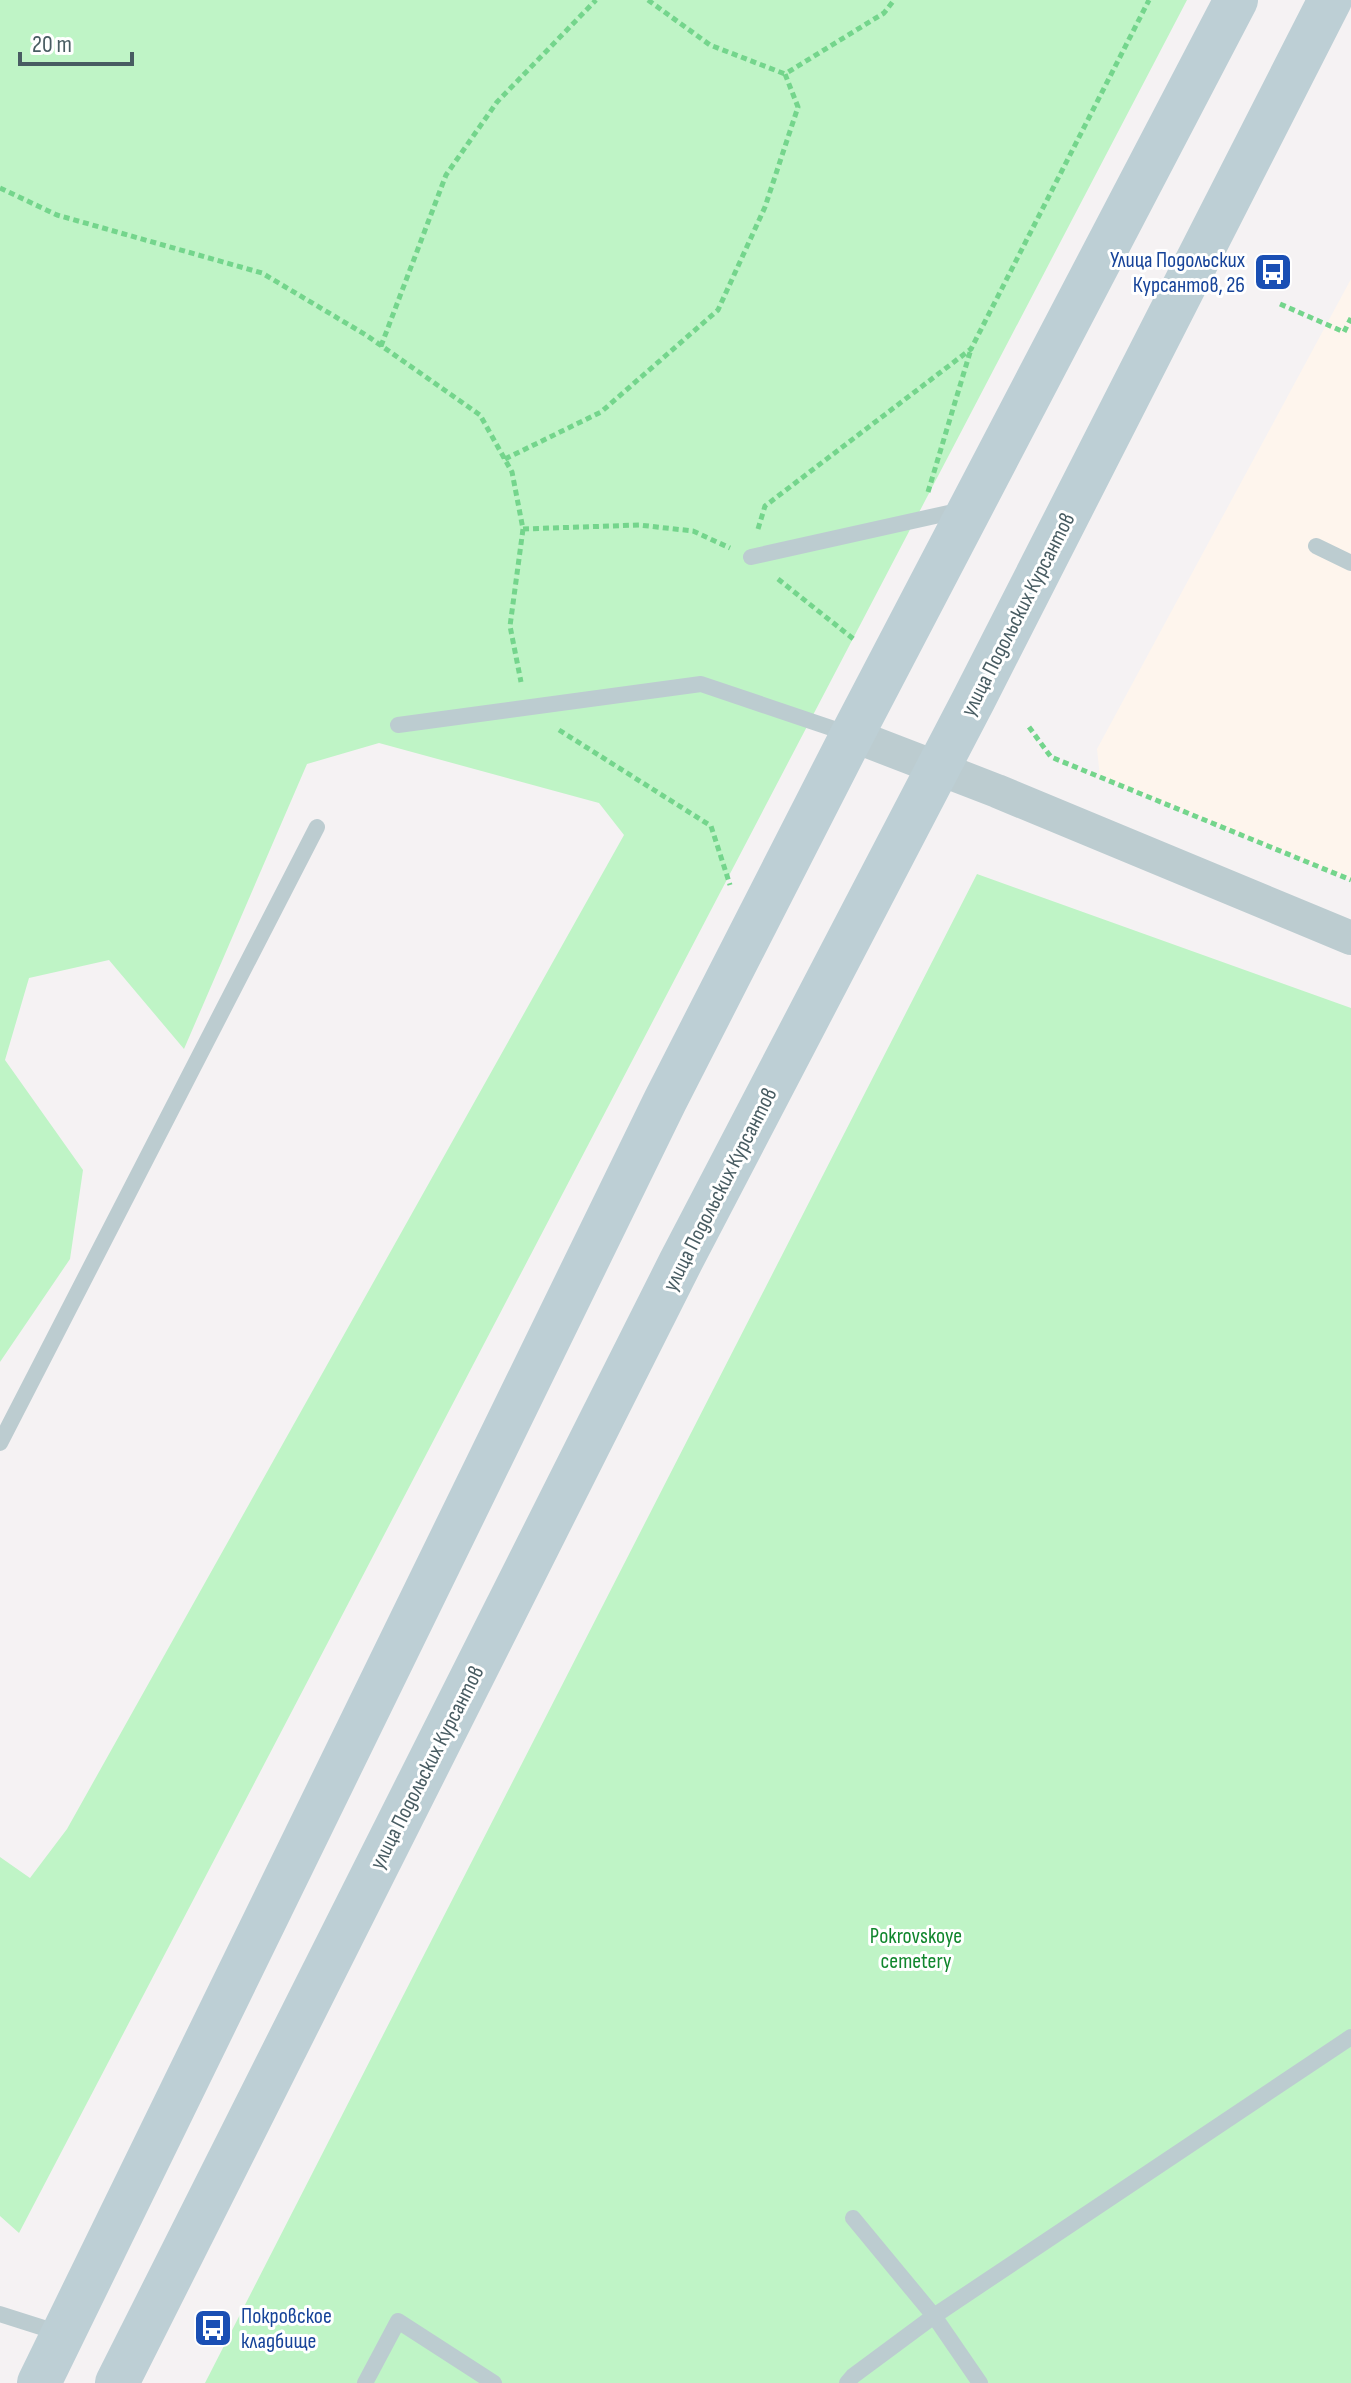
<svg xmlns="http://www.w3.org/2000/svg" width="1351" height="2383" font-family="'Sofia Sans Condensed',sans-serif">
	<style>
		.commercial { fill: #fef5ed }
		.green { fill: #bff4c6 }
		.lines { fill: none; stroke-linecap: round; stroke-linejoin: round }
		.path { stroke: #74d58c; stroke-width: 5; stroke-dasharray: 6 4; stroke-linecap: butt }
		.lane { stroke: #bcccd0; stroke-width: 16 }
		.street { stroke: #bcccd0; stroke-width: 34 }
		.secondary { stroke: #bdcfd5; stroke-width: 44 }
		.labels { text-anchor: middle; stroke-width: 6; stroke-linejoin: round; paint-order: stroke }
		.transit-label { font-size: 22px; fill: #164399; stroke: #fff; text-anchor: end }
		.street-label { font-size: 22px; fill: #485c62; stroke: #fff }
		.park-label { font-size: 22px; fill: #10862d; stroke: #fff }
	</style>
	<rect width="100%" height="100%" fill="#f5f2f3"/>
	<path class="commercial" d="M1351,279V880L1100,777L1097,749Z"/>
	<path class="green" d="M0,0H1187L19,2233L0,2216V1857L30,1878L67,1829L624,835L599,803L379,743L307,764L184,1049L109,960L29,978L5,1060L83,1170L70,1259L0,1362Z
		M977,874L1351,1008V2383H205Z"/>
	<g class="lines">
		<path class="path" d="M648,0L710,45L785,74
			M0,188L57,215L262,273L366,335L480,415L512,472L523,529L510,626L521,682
			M1280,304L1344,332L1351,318
			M381,346L446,175L497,102L596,0
			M505,459L601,412L718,310L765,207L798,107L785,74L884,13L894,0
			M928,492L971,349
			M523,529L639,525L693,531L730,548
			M758,529L765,506L971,349L1149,0
			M778,579L856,641
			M1029,727L1051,757L1351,880
			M559,730L711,826L730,885"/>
		<path class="lane" d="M1316,546L1351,563
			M751,557L962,510
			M398,725L701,684L849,734
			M0,1443L317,827
			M853,2218L934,2316L980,2383
			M0,2314L63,2334
			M365,2383L398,2321L494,2383
			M847,2383L853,2376L934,2316L1351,2037"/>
		<path class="street" d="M852,735L997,791L1351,938"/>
		<path class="secondary" d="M39,2383L665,1101L852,735L1236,0
			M117,2383L680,1263L974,699L1330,0"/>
	</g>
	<defs>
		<g id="bus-square" transform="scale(2)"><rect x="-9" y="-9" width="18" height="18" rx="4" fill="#1a4fb4" stroke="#fff"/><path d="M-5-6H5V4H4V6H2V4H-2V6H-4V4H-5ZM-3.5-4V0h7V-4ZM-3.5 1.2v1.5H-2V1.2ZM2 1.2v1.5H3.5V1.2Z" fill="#fff"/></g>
	</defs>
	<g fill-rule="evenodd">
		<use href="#bus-square" x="1273" y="272"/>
		<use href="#bus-square" x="213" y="2328"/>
	</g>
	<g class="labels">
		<g class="transit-label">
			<text x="1245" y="267">Улица Подольских<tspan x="1245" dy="25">Курсантов, 26</tspan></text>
			<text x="241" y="2323" text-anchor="start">Покровское<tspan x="241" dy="25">кладбище</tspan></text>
		</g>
		<g class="street-label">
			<text transform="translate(1017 614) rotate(-63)" y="8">улица Подольских Курсантов</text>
			<text transform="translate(719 1189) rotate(-63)" y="8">улица Подольских Курсантов</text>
			<text transform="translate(426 1767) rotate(-63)" y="8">улица Подольских Курсантов</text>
		</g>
		<g class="park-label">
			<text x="916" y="1943">Pokrovskoye<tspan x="916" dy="25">cemetery</tspan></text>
		</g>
	</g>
	<path d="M20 52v12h112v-12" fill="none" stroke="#485c62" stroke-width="4"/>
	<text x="32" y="52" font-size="24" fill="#485c62" stroke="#ffffff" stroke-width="6" paint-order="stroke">20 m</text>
</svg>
